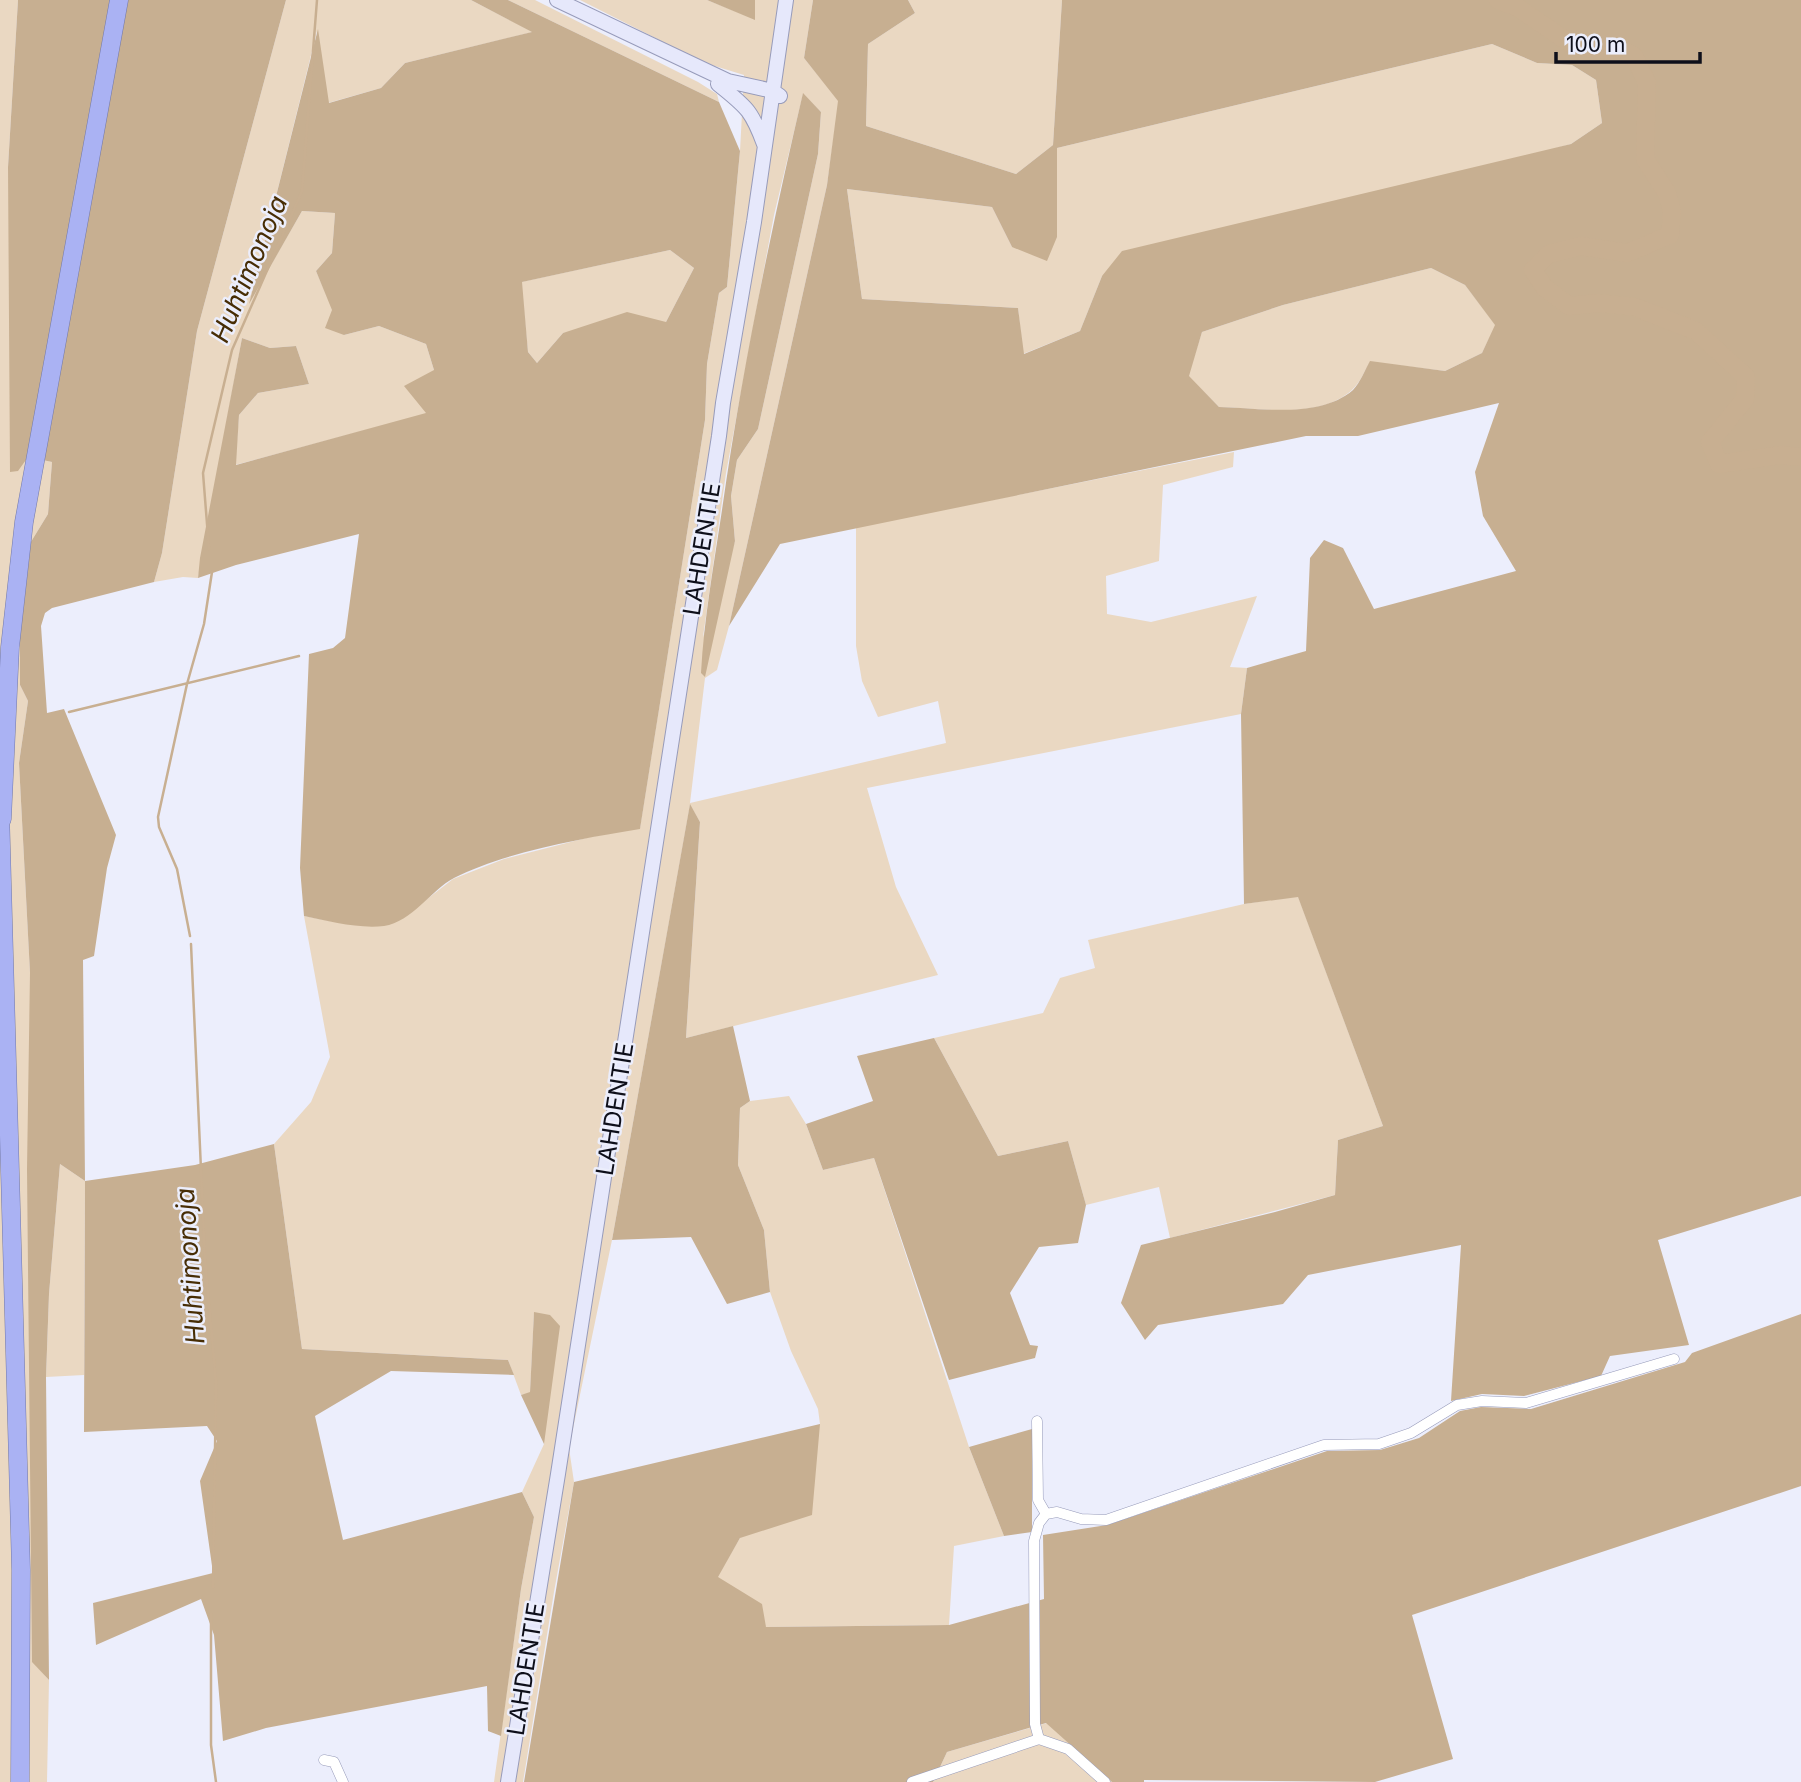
<svg xmlns="http://www.w3.org/2000/svg" width="1801" height="1782" font-family="Inter,sans-serif">
	<style>
		.green { fill: #ead8c2; fill-rule: evenodd }
		.forest { fill: #c7af91; fill-rule: evenodd }
		.lines { fill: none; stroke-linecap: round; stroke-linejoin: round }
		.stream { stroke: #c8af91; stroke-width: 2.5 }
		.river { stroke: #c8af91; stroke-width: 18 }
		.street-casing { stroke: #979bba; stroke-width: 11 }
		.secondary-casing { stroke: #979bba; stroke-width: 16 }
		.highway-casing { stroke: #7379a7; stroke-width: 19 }
		.street { stroke: #fff; stroke-width: 10 }
		.secondary { stroke: #e6e8fb; stroke-width: 14 }
		.highway { stroke: #aab2f3; stroke-width: 18 }
		.labels { text-anchor: middle; stroke-width: 5; stroke-linejoin: round; paint-order: stroke }
		.street-label { font-size: 24px; fill: #0e0f1a; stroke: #eceefc }
		.water-label { font-size: 26px; font-style: italic; fill: #472d05; stroke: #eceefc }
	</style>
	<rect width="100%" height="100%" fill="#eceefc"/>
	<path class="green" d="M0,0H18L8,167L28,457L52,462L48,514L29,545L20,685L28,701L19,763L30,973L32,1661L49,1680L47,1782H0Z
		M286,0H471L533,32L405,63L381,88L328,103L317,31L250,301L302,211L335,213L332,253L316,271L344,335L379,326L426,344L434,370L426,414L235,465L239,415L258,393L309,384L296,346L270,348L242,338L198,578L183,577L154,582L162,553L197,331Z
		M508,0H535L698,82L717,94L719,102Z
		M580,0H707L755,19V0H813L804,58L839,101L827,185L729,626L717,670L705,678L690,803L946,743L938,701L878,717L862,681L856,646V527L1234,452L1233,467L1163,485L1159,561L1106,576L1107,614L1151,622L1257,596L1230,667L1247,668L1241,714L867,788L896,887L938,975L686,1038L700,822L690,805L612,1240L569,1448L574,1482L554,1592L523,1782H494L521,1589L534,1517L522,1492L544,1444L534,1313L530,1393L521,1395L508,1360L302,1349L274,1144L311,1102L330,1057L304,916L341,923L400,920L453,879L504,859L590,837L640,828L705,420L707,364L719,293L727,287L740,151L744,75L705,63ZM803,94L821,112L818,154L758,429L737,460L731,496L735,541L703,637L726,473L774,215Z
		M908,0H1062L1053,145L1016,174L866,126L868,44L915,13Z
		M1492,44L1537,63L1572,65L1596,80L1602,123L1571,144L1102,276L1080,331L1023,354L1018,308L862,299L847,189L992,207L1012,247L1057,237V148Z
		M670,250L694,268L666,322L563,333L537,363L528,352L521,282Z
		M1431,268L1465,285L1496,325L1482,353L1445,371L1370,362C1365,370 1360,383 1352,390C1318,420 1262,408 1219,407L1188,376L1202,332L1283,305Z
		M1298,896L1383,1126L1338,1140L1335,1195L1170,1238L1159,1187L1086,1205L1068,1141L998,1156L934,1038L1043,1013L1060,978L1095,968L1088,940L1244,904Z
		M789,1096L806,1124L823,1170L874,1158L969,1447L1004,1536L954,1546L949,1625L766,1627L717,1577L740,1538L820,1424L818,1409L791,1351L770,1292L764,1230L738,1165L740,1108L750,1101Z
		M60,1164L85,1181L84,1375L46,1377L49,1294Z
		M1047,1723L1112,1782H933L947,1752Z"/>
	<path class="forest" d="M18,0H286L197,331L162,553L154,582L52,608L45,613L41,626L47,713L64,709L116,835L107,868L94,956L83,960L85,1181L195,1165L274,1144L302,1349L508,1360L514,1375L391,1371L315,1416L343,1540L522,1492L534,1517L521,1589L501,1736L488,1731L487,1686L266,1728L223,1741L214,1635L201,1599L96,1645L93,1603L213,1573L200,1481L217,1441L207,1426L84,1432L85,1181L60,1164L49,1294L46,1377L49,1680L32,1662L27,1169L30,973L19,763L28,701L20,685V613L29,545L48,514L52,462L28,457L18,471L10,472L8,167Z
		M471,0H508L719,102L740,151L727,287L719,293L707,364L705,420L640,829C584,838 505,852 454,878C431,890 412,922 384,926C358,929 329,921 304,916L300,868L309,654L333,648L345,638L359,534L236,565L198,578L200,558L242,338L270,348L296,346L309,384L258,393L239,415L236,465L426,413L404,386L434,370L426,344L379,326L344,335L325,328L332,310L316,271L332,253L335,213L302,211L249,304L318,29L329,103L381,88L405,63L532,32ZM670,250L694,268L666,322L627,312L563,333L537,363L528,352L522,282Z
		M707,0H755V20Z
		M813,0H908L915,13L868,44L866,126L1016,174L1053,145L1062,0H1801V1196L1658,1240L1689,1345L1610,1356L1601,1376L1524,1396L1482,1394L1451,1401L1461,1245L1308,1275L1283,1304L1158,1325L1145,1340L1121,1303L1141,1245L1275,1212L1335,1195L1338,1140L1383,1126L1298,897L1244,904L1241,714L1247,668L1306,651L1310,558L1324,540L1343,548L1374,609L1516,571L1483,516L1475,472L1499,403L1358,436H1306L780,544L729,626L827,185L838,101L804,58ZM1492,44L1537,63L1572,65L1596,80L1602,123L1571,144L1122,251L1102,276L1080,331L1024,354L1018,308L862,299L847,189L992,207L1012,247L1047,261L1057,237V148ZM1431,268L1465,285L1495,325L1482,353L1445,371L1370,361C1365,370 1360,383 1353,390C1319,419 1261,408 1219,407L1189,376L1202,332L1283,305Z
		M803,93L821,112L818,154L758,429L737,460L731,496L735,541L705,677L701,673C704,618 714,564 722,510C742,369 771,230 803,93Z
		M690,804L700,822L686,1038L733,1026L750,1101L740,1108L738,1165L764,1230L770,1292L727,1304L691,1237L612,1240Z
		M934,1038L998,1156L1068,1141L1086,1205L1078,1243L1039,1247L1010,1293L1030,1345L1038,1346L1035,1358L949,1380L874,1158L823,1170L806,1124L873,1101L857,1056Z
		M534,1312L550,1315L560,1326L544,1444L521,1395L530,1392Z
		M1801,1314V1486L1412,1615L1453,1759L1375,1782L1144,1780V1782H1112L1046,1723L947,1752L933,1782H524L574,1482L820,1424L812,1515L740,1538L718,1577L762,1604L766,1627L949,1625L1044,1599L1043,1535L1107,1525L1327,1451L1380,1450L1419,1438L1460,1411L1481,1407L1531,1409L1685,1362L1692,1353Z
		M1032,1429V1532L1004,1536L969,1447Z"/>
	<g class="lines">
		<path class="stream" d="M209,549L203,473L232,350L302,191L317,0
			M69,712L299,656
			M190,936L177,869L159,827L158,817L187,684L204,624L212,572
			M191,944L205,1260L216,1382L213,1587
			M211,1614V1745L216,1782"/>
		<path class="river" d="M1498,0L1517,7L1568,42L1593,49L1622,50L1634,56L1647,83L1645,159L1667,193L1672,212L1670,235L1627,253L1581,246L1549,254L1533,270L1545,288L1569,306L1599,303L1635,307L1696,331L1746,377L1745,399L1710,442L1719,464L1781,455L1801,457"/>
		<g class="street-casing">
			<path id="street" d="M1037,1421L1038,1500L1046,1514
				M1046,1514L1057,1512L1081,1519L1106,1520L1324,1445L1379,1444L1411,1433L1457,1405L1482,1401L1526,1403L1674,1359
				M1039,1739L1035,1724L1034,1541L1039,1523L1046,1514
				M324,1760L334,1762L343,1782
				M912,1782L1039,1739L1068,1749L1105,1782"/>
		</g>
		<g class="secondary-casing">
			<path id="secondary" d="M557,0L728,81L773,91L780,96
				M718,84C746,107 751,109 764,144
				M508,1782L558,1474L719,436L723,403L754,222L786,0"/>
		</g>
		<g class="highway-casing">
			<path id="highway" d="M0,810L21,1570L20,1782
				M2,819L10,647L24,522L119,0"/>
		</g>
		<use href="#street" class="street"/>
		<use href="#secondary" class="secondary"/>
		<use href="#highway" class="highway"/>
	</g>
	<g class="labels">
		<g class="street-label">
			<text transform="translate(702 549) rotate(-81)" y="8">LAHDENTIE</text>
			<text transform="translate(615 1109) rotate(-81)" y="8">LAHDENTIE</text>
			<text transform="translate(526 1669) rotate(-81)" y="8">LAHDENTIE</text>
		</g>
		<g class="water-label">
			<text transform="translate(249 269) rotate(-67)" y="9">Huhtimonoja</text>
			<text transform="translate(190 1266) rotate(-94)" y="9">Huhtimonoja</text>
		</g>
	</g>
	<path d="M1556 52v10h144v-10" fill="none" stroke="#0e0f1a" stroke-width="3.5"/>
	<text x="1566" y="52" font-size="21" fill="#0e0f1a" stroke="#eceefc" stroke-width="5" paint-order="stroke">100 m</text>
</svg>
